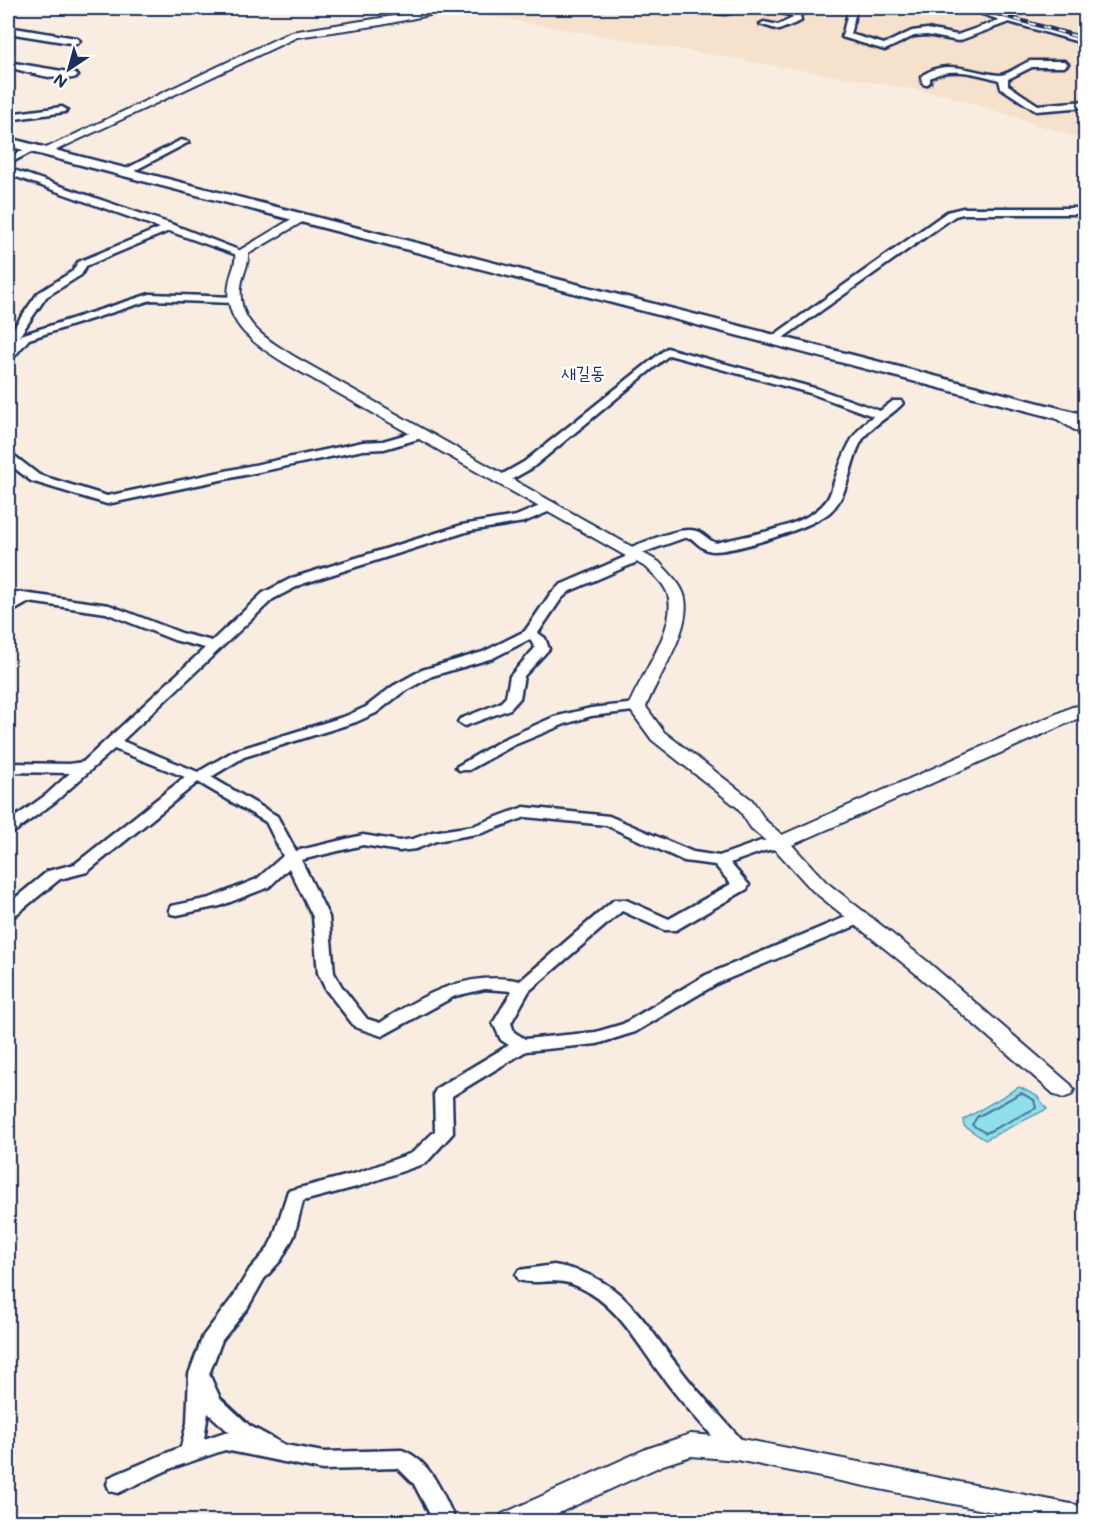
<svg xmlns="http://www.w3.org/2000/svg" width="1093" height="1529" font-family="Mali,'Poor Story',sans-serif">
	<style>
		.built { fill: #f5e1cc }
		.water { fill: #90dfec; stroke: #6199b3; stroke-width: 1.5 }
		.lines { fill: none; stroke-linecap: round; stroke-linejoin: round }
		.shore { stroke: #4a7597; stroke-width: 2 }
		.minor-casing { stroke: #1b2f5e; stroke-width: 5 }
		.tertiary-casing { stroke: #1b2f5e; stroke-width: 4 }
		.primary-casing { stroke: #1b2f5e; stroke-width: 5 }
		.minor { fill: #fff; fill-rule: evenodd }
		.tertiary { fill: #fff; fill-rule: evenodd }
		.primary { fill: #fff; fill-rule: evenodd }
		.rail-casing { stroke: #1b2f5e; stroke-width: 4 }
		.rail { stroke: #fff; stroke-width: 2; stroke-dasharray: 7; stroke-linecap: butt }
		.labels { text-anchor: middle; stroke-width: 4.5; stroke-linejoin: round; paint-order: stroke }
		.far-quarter-label { font-size: 18px; fill: #1b2f5e; stroke: #fff }
	</style>
	<rect width="100%" height="100%" fill="#f9ede1"/>
	<filter id="ink" filterUnits="userSpaceOnUse"><feTurbulence type="fractalNoise" baseFrequency=".0167" numOctaves="2"/><feDisplacementMap in="SourceGraphic" scale="12" xChannelSelector="R" yChannelSelector="G"/><feConvolveMatrix kernelMatrix="1 2 1 2 8 2 1 2 1" color-interpolation-filters="sRGB"/></filter>
	<g filter="url(#ink)">
		<path class="built" d="M440,8H1085V140L946,95Z"/>
		<path class="water" d="M1019,1087L1037,1096L1047,1109L985,1140L964,1126L963,1120Z"/>
		<g class="lines">
			<path class="shore" d="M1021,1093L1034,1100L1036,1108L986,1133L972,1125L977,1117Z"/>
			<g class="minor-casing">
				<path id="minor" d="M674,8H754L725,14L678,10Z
					M765,8C775,7 787,12 796,11C804,10 809,7 817,8L800,15L801,21L779,30L760,24L764,22L778,25L793,18L792,16Z
					M849,8H857L850,34L884,44L912,31L927,29L957,35L1000,20L964,8H975L1086,39V44L1009,22L958,41L927,35L914,36L885,50L842,37Z
					M8,27L76,38L80,41L76,44L8,33Z
					M1030,61H1064L1068,64L1064,67H1032L1008,79V85L1038,105L1086,101V107L1036,111L1001,88L999,80C977,74 951,66 930,78V82L926,85L923,84L921,77C944,57 973,73 999,75C1009,75 1021,64 1030,61Z
					M8,62L74,73L78,76C66,84 23,71 8,67Z
					M62,107L67,110L65,112L8,120V114Z
					M181,140L189,142L128,174L120,172Z
					M31,146L39,148L8,164V158Z
					M8,168L174,225L246,253L237,255L169,231L86,266L81,275L46,297L18,338L21,335L150,294L235,297L240,300L235,303L151,300L29,339L12,359L8,360V336L38,293L73,271L78,262L160,228L8,174Z
					M963,208H1086V214H963L955,216L777,342H769L767,340L947,212Z
					M667,348L818,389L880,411L893,401H901L903,403C890,418 869,425 860,444C849,466 849,494 831,511C815,527 737,551 714,551C704,551 698,544 691,538H684L639,554L640,558L635,563L570,591L561,599L538,633L545,638L549,649L524,676L520,698L510,709L465,726L458,722L460,719L500,703L506,697L510,676L535,648L530,639L493,658L432,676L403,692L376,713L356,722L244,757L211,777L277,816L296,851L363,835L399,841L413,839L432,832L473,826L524,807L609,816L693,852L719,856L761,841L786,839L788,843L786,847L764,851L730,863L749,885L747,889L676,930H664L622,911L529,991L511,1023L514,1032L525,1039L596,1032L623,1024L706,975L853,914H865L867,918L865,922L718,983L635,1032L597,1044L526,1051L452,1096L453,1133L426,1163L360,1186L303,1201L294,1236L281,1260L264,1279L247,1309L222,1340L209,1374L220,1398L250,1426L285,1445L323,1452L402,1450C431,1460 444,1496 456,1522H434L414,1484L398,1468L323,1470L225,1450L172,1468L118,1493L110,1491L107,1484L110,1477L181,1447L187,1423L189,1374L203,1336L233,1297L250,1269L267,1250L274,1236L288,1191L357,1173L412,1153L435,1131L434,1093L437,1088L509,1045L501,1040L493,1023L512,991L485,989L455,996L382,1036L355,1027L326,990L318,973L313,917L289,868L269,887L220,906L177,915L171,914L169,910L171,906L210,898L257,879L283,856L266,822L198,782L87,872L60,879L14,916L8,917V904L48,871L75,864L185,777L114,749L56,801L14,832L8,834V822L46,795L70,773L8,772V763L69,764L83,762L205,648L174,640L106,613L29,602L8,614V604L14,600L8,599V591L109,605L184,634L212,641L263,593L292,578L462,525L516,516L547,503H555V509L524,522L469,531L302,584L273,599L122,741L198,772L234,751L346,716L366,707L393,686L422,670L483,652L525,631L551,593L560,585L625,557L627,549C644,543 680,526 696,531C704,533 708,541 716,543C747,535 807,528 827,500C831,494 833,485 835,479C844,454 851,433 873,416L810,393L669,355L532,468L507,482H499V476L524,462ZM526,817L606,825L684,861L715,865L731,884L669,919L626,900H614L520,981C468,970 422,995 380,1023L367,1019L342,987L334,973L329,917L301,860L363,845L399,851L416,849L436,841L482,833ZM208,1413L230,1433L225,1432L204,1439Z
					M421,430L425,431V437L384,449L363,450L107,504L31,481L8,463V453L12,454L39,475L107,496L363,442L383,441Z
					M637,703L642,704L644,707L642,710L591,716L565,724L514,745L469,770H459L456,767L504,739L554,717L591,708Z
					M554,1265C621,1276 640,1317 678,1366C698,1393 722,1417 744,1443L748,1449L744,1455L737,1458L730,1455C707,1430 684,1406 664,1379C638,1345 618,1304 577,1286C555,1276 537,1286 519,1280L516,1275L519,1270Z"/>
			</g>
			<g class="tertiary-casing">
				<path id="tertiary" d="M445,8H463L381,25L297,37L50,153L40,151L291,32Z
					M300,214L306,218L304,221L248,254C249,266 242,275 241,287C237,323 267,340 295,357L659,562C668,572 683,585 685,599C691,631 657,677 646,707L664,732L752,800L765,820L782,835L1072,707L1086,705V715L792,845L826,882L928,962L1071,1085L1074,1090L1071,1095L1063,1098L1055,1095L914,972L812,890L773,847L751,828L738,808L652,740L628,707C640,677 675,630 669,599C667,586 656,577 647,568L285,363C256,345 223,324 229,285C230,273 237,265 235,253Z
					M1057,409L1086,426V437L1052,416L1050,413Z
					M691,1434L737,1438L1086,1507V1522H1042L737,1460L691,1456L663,1465L539,1522H498L502,1514L646,1449Z"/>
			</g>
			<g class="primary-casing">
				<path id="primary" d="M8,138L1086,415V426L8,146Z"/>
			</g>
			<use href="#minor" class="minor"/>
			<use href="#tertiary" class="tertiary"/>
			<use href="#primary" class="primary"/>
			<g class="rail-casing">
				<path id="rail" d="M975,8L1086,39"/>
			</g>
			<use href="#rail" class="rail"/>
		</g>
	</g>
	<g class="labels">
		<g class="far-quarter-label">
			<text x="583" y="379">새길동</text>
		</g>
	</g>
	<rect width="1093" height="1529" fill="none" stroke="#fff" stroke-width="30"/>
	<rect x="15" y="15" width="1063" height="1499" fill="none" stroke="#1b2f5e" stroke-width="2" filter="url(#ink)"/>
	<g transform="translate(69 69) rotate(216)" stroke="#ffffff" stroke-width="4.5" paint-order="stroke">
	<path d="M0-4.5L10 22L0 15L-10 22Z" fill="#1b2f5e"/>
	<text y="-9" font-size="16" font-weight="bold" text-anchor="middle" fill="#1b2f5e">N</text>
	</g>
</svg>
